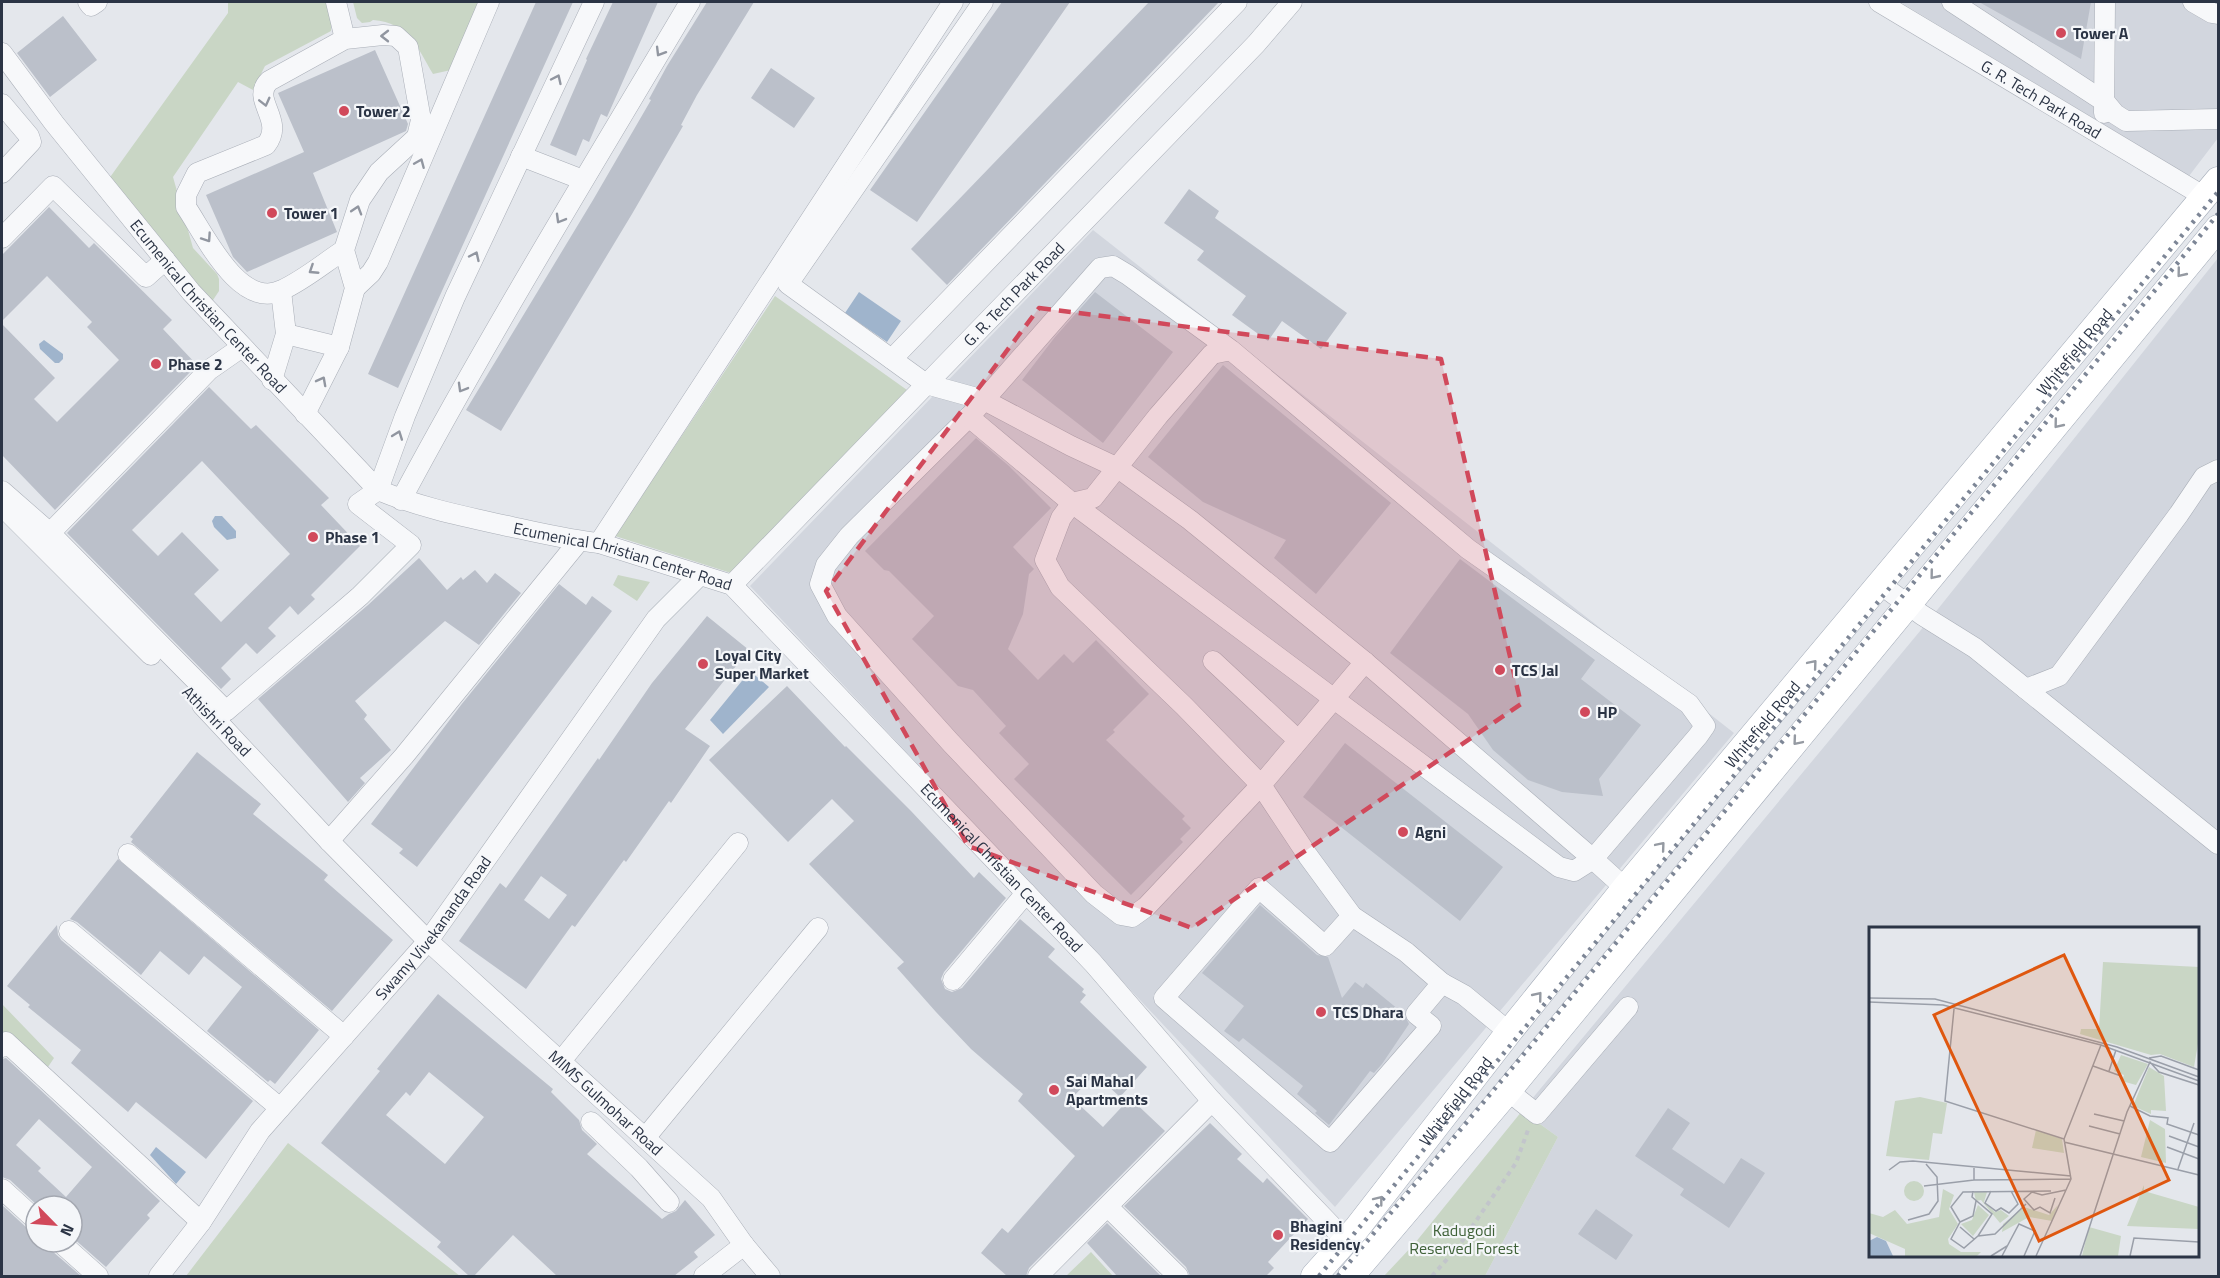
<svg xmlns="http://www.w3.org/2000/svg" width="2220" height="1278" font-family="'Titillium Web',sans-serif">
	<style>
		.built { fill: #d2d6de; fill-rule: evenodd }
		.green { fill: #c9d6c5 }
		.water { fill: #9fb4cc }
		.building { fill: #bbc0ca; fill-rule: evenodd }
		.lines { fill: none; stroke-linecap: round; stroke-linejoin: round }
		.minor-casing { stroke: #a9aeb7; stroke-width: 21 }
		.major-casing { stroke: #a3abb8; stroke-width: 27 }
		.path { stroke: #c2c5cb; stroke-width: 4; stroke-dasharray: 4.5 4.5; stroke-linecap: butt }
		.minor { stroke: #f7f8fa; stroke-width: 20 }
		.major { stroke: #fff; stroke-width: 26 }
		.rail { stroke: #7d8696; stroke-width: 4.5; stroke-dasharray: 3 6; stroke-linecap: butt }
		.oneway { stroke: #9196a0 }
		.oneway2 { stroke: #959aa2 }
		.marked { fill: #d1495b; fill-opacity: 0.2; stroke: #d1495b; stroke-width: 4.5; stroke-dasharray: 12 8; stroke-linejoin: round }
		.poi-dot { fill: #d1495b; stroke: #f4f6f9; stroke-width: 2 }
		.labels { text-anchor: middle; stroke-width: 4.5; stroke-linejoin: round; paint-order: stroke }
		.poi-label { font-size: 16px; font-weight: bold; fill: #2b3445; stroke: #f4f6f9; text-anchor: start }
		.street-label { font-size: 16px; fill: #2b3445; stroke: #f4f6f9 }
		.park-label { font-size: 16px; fill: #3f6138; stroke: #f4f6f9 }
		.inset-road { fill: none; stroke: #9a9fa9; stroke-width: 1.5 }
		.view { fill: #df570f; fill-opacity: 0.15; stroke: #df570f; stroke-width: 3 }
		.inset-edge { fill: none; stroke: #2b3445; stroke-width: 3 }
	</style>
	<rect width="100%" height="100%" fill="#e4e7ec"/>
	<path class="built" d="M1900,2H2218V138L2189,176Z
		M1093,230L1734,733L1335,1207L750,586Z
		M2218,258V1276H1485L1558,1137L1522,1111L1930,619ZM1870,928H2198V1256H1870Z"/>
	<path class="green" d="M228,2H329L332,12L331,31L265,66L253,90L238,82L173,177L193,248L217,274L219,279V291L211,303L108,180L228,13Z
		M353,2H484L451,70L433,74C417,47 409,23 373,20L370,22L362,23L357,18Z
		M775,296L907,390L731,573L615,536Z
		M618,575L650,582L637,601L613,585Z
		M2,1004L54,1058L46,1070L2,1037Z
		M1522,1111L1558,1137L1485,1276H1384L1415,1243Z
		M288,1143L460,1276H186Z
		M1091,1252L1113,1276H1066Z"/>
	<path class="water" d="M859,292L901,321L887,342L845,313Z
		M44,340L63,354V359L59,363H55L40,349L39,344Z
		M215,516H222L236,531V538L227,540L214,527L212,521Z
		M750,671L769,687L723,734L710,720Z
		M156,1147L186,1172L176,1184L150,1155Z"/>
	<path class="building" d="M536,2H573L398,388L368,374Z
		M613,2H658L607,117L601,114L589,142L583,139L576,156L550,145L587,60L586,59Z
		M707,2H754L697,95L681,125L683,126L632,214L501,431L466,410L593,200L651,100L649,99L667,66Z
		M1002,2H1070L917,222L870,190Z
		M1149,2H1219L947,285L911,249Z
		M1979,2H2091L2081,59Z
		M63,16L97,60L50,97L17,53Z
		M375,50L408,124L406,131L313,173L337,232L247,272L233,257L206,195L304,152L278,93Z
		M771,68L815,98L794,128L751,98Z
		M1189,189L1219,211L1215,218L1347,313L1321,349L1282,321L1268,341L1232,315L1246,296L1197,260L1204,251L1164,223Z
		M49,207L89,248L94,243L172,320L163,329L197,365L55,510L2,455V324L55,378L34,399L57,422L119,360L87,327L92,322L47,276L2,321V255Z
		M1095,292L1173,352L1103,443L1022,380L1055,337Z
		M1223,365L1391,503L1316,594L1274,558L1286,540L1203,502L1148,457Z
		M209,387L251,429L256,425L329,498L321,505L360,546L311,595L315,599L298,615L290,606L268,628L276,636L257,654L246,643L221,668L231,679L221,689L67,533ZM202,461L290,554L221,622L194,594L219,570L182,532L158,556L132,530Z
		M976,438L1009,466L1051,508L1013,547L1034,569L1029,574L1023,614L1008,649L1038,680L1064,654L1073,663L1096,640L1149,694L1113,730L1115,732L1106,740L1185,816L1182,819L1191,828L1180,839L1183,842L1131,895L1014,779L1029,764L999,733L1006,726L973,690L958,686L912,639L934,616L889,571L884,570L865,551Z
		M419,558L447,590L461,577L463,580L475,570L487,583L495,573L521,593L479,645L445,621L355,701L367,715L364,719L391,750L360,778L365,783L348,802L258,699L368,605Z
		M1460,559L1595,660L1581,679L1641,725L1599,779L1603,796L1562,792L1528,780L1493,750L1468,714L1390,653Z
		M559,584L586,605L592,596L612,611L417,867L399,853L403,849L371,824L461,705Z
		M707,616L749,650L685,729L710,746L671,803L669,801L626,862L624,860L575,927L572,925L526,989L459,941L500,883L506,888L598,758L599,760L652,683ZM541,876L567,895L549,919L524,900Z
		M787,686L845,747L846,746L911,811L974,878L979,872L1006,898L944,972L941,979L945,989L952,992L962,988L1020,919L1055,949L1048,957L1084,989L1082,992L1086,995L1080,1002L1147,1067L1120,1097L1095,1074L1072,1098L1103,1127L1130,1098L1165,1131L1029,1268L1026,1276H1007L981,1253L1002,1228L1008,1233L1075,1156L1018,1101L1023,1094L971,1049L936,1012L897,968L904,962L809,864L854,821L832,799L788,842L709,760Z
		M1345,743L1503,867L1460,921L1303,797Z
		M197,752L261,804L253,814L328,875L324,880L393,940L332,1011L131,842L133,839L130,837Z
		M118,859L319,1030L275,1084L270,1080L268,1082L207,1031L242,987L204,956L189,975L160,951L141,975L77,922L70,919Z
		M1260,905L1317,955L1328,957L1342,998L1355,982L1363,988L1366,983L1404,1014L1409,1024L1382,1064L1374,1073L1370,1071L1329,1125L1315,1113L1317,1111L1297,1094L1303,1086L1243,1038L1239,1042L1224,1031L1244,1006L1202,973Z
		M57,925L58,935L61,940L253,1101L206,1159L136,1102L128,1112L71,1063L81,1050L28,1007L30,1005L7,986Z
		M438,994L553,1089L551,1092L579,1120L582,1130L597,1144L587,1154L662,1219L669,1214L676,1211L685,1200L715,1235L694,1252L698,1257L674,1276H557L513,1235L474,1276H469L437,1247L441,1242L321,1143L380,1071L377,1069ZM429,1072L484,1117L445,1164L386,1115L406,1092L410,1096Z
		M6,1058L160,1201L147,1215L150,1218L106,1267L72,1237V1206H38L10,1180L2,1177V1059ZM39,1119L92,1167L66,1197L38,1171L41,1168L16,1145Z
		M1668,1108L1690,1123L1672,1149L1690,1161L1724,1184L1741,1158L1765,1173L1729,1228L1680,1195L1684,1189L1635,1156Z
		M1210,1123L1242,1154L1237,1159L1263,1183L1267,1178L1308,1219L1268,1262L1274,1268L1266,1276H1190L1186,1267L1124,1206Z
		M2,1205L28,1229L36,1232V1242H48L52,1251L81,1276H2Z
		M1596,1209L1633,1235L1616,1260L1578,1234Z
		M1107,1223L1161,1276H1117L1087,1243Z"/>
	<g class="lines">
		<g class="minor-casing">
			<g id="minor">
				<path d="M88,2L91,6L97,2"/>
				<path d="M336,2L345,39"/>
				<path d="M983,2L788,284L926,384L984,400L1071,446L1118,468L1190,520L1365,662"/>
				<path id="s1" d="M1879,2L2205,197"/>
				<path d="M1952,2L2105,102L2115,114L2126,121L2218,119"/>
				<path d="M2193,2L2212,13L2218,14"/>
				<path id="s2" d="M2,53L54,123L191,292L378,490C421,508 467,517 512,527C541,533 570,540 599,543L732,585L1093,963L1212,1101L1346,1241"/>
				<path d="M2,104L29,136L31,142L2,173"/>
				<path d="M2104,113L2105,2"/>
				<path d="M521,156L583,180"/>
				<path d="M2,238L53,186L146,277L165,260"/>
				<path d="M355,288L371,273L378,262L489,2"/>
				<path d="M286,334L339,347"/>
				<path d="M242,347L209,370L50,533L226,711L360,596L411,545L358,504L378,490L405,416L455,297L594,2"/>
				<path d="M1231,350L1128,275L1113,266L1100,268L969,417L849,536L826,565L820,584L837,616L951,743L1094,894L1121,915L1132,917L1146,907L1261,785L1365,662L1593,859L1698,736L1705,726L1689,704L1468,549L1231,350L1212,354L1158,416L1093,498L1072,503L1061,518L1045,560L1060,587L1184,706L1261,785L1308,856L1352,916L1406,952L1442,983L1464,995L1509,1032"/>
				<path d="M892,359L1237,2"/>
				<path d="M272,380L286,334L281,291"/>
				<path d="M305,414L339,347L355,288L344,250L360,200L379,172L417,137L421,120L408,47L396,36L383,35L345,39L269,81C250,100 286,120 266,145L197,173L186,195V207C205,235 240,311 282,290C304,280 324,263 344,250"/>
				<path d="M969,417L1072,503L1559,867L1574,871L1593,859L1625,888"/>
				<path d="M2,491L50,533"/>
				<path d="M401,500C492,330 592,167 690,2"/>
				<path d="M2,506L151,655"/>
				<path d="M599,543L953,2"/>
				<path d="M1880,584L1922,615L1975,648L2218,844"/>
				<path id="s3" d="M732,585L1256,44L1292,2"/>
				<path d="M1213,661L1298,740"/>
				<path d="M2026,689L2059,676L2179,514L2204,477L2218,470"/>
				<path id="s4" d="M202,705L329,841L428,941L711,1198L744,1245L770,1276"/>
				<path d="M329,841L404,756L579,541"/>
				<path d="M128,854L344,1036"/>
				<path d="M1352,916L1325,946L1259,888L1164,998L1330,1142L1431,1026L1416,1014L1442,983"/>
				<path d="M69,931L280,1108"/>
				<path d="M953,980L1026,893"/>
				<path d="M2,1047L6,1042L201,1222"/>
				<path d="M561,1061L738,843"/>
				<path d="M1508,1091L1537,1114L1628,1007"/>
				<path d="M591,1122L639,1168L669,1202"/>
				<path d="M645,1138L818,928"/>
				<path d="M2,1189L36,1220"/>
				<path d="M1108,1207L1178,1276"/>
				<path d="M60,1242L98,1276"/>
				<path id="s5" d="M159,1276L201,1222L260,1131L428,941L656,619L700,575"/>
				<path d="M704,1276L744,1245"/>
				<path d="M1038,1276L1212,1101"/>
			</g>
		</g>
		<g class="major-casing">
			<g id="major">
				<path id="s6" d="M1314,1276L1357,1228L1509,1032L1625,888L2218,180"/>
				<path d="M1351,1276L1508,1091L2218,228"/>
			</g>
		</g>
		<path class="path" d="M1432,1276L1458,1247L1516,1163L1528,1130"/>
		<use href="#minor" class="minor"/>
		<use href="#major" class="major"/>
		<path class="rail" d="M1319,1276L2218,192
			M1338,1276L1554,1018L2218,214"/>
	</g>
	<defs><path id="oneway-chevron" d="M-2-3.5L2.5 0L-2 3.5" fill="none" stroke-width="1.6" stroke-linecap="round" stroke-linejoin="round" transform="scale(1.5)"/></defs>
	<g class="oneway">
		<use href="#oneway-chevron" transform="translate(385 36) rotate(-180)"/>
		<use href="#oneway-chevron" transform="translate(660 52) rotate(121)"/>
		<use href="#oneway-chevron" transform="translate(557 79) rotate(-65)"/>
		<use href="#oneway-chevron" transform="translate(265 102) rotate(76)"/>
		<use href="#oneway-chevron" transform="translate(420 163) rotate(-67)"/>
		<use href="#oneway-chevron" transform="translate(357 210) rotate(-73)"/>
		<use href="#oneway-chevron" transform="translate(560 219) rotate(120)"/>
		<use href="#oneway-chevron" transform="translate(207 238) rotate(56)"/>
		<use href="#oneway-chevron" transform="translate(475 256) rotate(-65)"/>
		<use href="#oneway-chevron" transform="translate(313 270) rotate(147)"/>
		<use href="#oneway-chevron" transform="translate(322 381) rotate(-62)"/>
		<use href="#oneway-chevron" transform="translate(462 388) rotate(120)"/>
		<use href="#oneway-chevron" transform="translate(398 435) rotate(-70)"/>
	</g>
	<g class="oneway2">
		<use href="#oneway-chevron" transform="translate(2181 273) rotate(129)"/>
		<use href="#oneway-chevron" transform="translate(2058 424) rotate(129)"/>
		<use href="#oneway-chevron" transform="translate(1934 575) rotate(129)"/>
		<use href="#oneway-chevron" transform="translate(1813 664) rotate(-50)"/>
		<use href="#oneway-chevron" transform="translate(1797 741) rotate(130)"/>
		<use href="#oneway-chevron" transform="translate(1661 846) rotate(-50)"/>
		<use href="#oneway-chevron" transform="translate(1538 996) rotate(-51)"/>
		<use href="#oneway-chevron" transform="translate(1379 1200) rotate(-52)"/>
	</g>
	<path class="marked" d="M1039,308L1441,359L1521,704L1192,928L968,846L826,591Z"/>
	<g class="poi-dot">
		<circle cx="2061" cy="33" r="6"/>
		<circle cx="344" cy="111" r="6"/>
		<circle cx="272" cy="213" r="6"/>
		<circle cx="156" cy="364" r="6"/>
		<circle cx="313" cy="537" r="6"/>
		<circle cx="703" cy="664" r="6"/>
		<circle cx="1500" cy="670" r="6"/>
		<circle cx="1585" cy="712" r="6"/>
		<circle cx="1403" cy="832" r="6"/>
		<circle cx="1321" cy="1012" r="6"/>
		<circle cx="1054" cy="1090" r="6"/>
		<circle cx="1278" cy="1235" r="6"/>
	</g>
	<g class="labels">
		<g class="poi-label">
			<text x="2073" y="39">Tower A</text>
			<text x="356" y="117">Tower 2</text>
			<text x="284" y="219">Tower 1</text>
			<text x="168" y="370">Phase 2</text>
			<text x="325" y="543">Phase 1</text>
			<text x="715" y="661">Loyal City<tspan x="715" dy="18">Super Market</tspan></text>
			<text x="1512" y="676">TCS Jal</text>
			<text x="1597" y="718">HP</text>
			<text x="1415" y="838">Agni</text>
			<text x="1333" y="1018">TCS Dhara</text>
			<text x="1066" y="1087">Sai Mahal<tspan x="1066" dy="18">Apartments</tspan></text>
			<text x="1290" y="1232">Bhagini<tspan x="1290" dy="18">Residency</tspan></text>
		</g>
		<g class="street-label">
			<text dy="6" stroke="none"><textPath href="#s1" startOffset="189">G. R. Tech Park Road</textPath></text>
			<text dy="6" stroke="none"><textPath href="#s3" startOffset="405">G. R. Tech Park Road</textPath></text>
			<text dy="6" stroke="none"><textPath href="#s2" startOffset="327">Ecumenical Christian Center Road</textPath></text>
			<text dy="6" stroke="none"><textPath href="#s6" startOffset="1197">Whitefield Road</textPath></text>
			<text dy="6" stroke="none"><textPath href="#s2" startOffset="831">Ecumenical Christian Center Road</textPath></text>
			<text transform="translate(217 721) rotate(46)" y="6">Athishri Road</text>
			<text dy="6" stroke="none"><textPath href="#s6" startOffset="711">Whitefield Road</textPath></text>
			<text dy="6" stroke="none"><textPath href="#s2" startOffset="1335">Ecumenical Christian Center Road</textPath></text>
			<text dy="6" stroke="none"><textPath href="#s5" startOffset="444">Swamy Vivekananda Road</textPath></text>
			<text dy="6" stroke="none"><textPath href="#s6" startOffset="225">Whitefield Road</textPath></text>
			<text dy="6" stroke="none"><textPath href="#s4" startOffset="567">MIMS Gulmohar Road</textPath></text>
		</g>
		<g class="park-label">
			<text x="1464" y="1236">Kadugodi<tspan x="1464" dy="18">Reserved Forest</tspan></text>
		</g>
	</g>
	<g transform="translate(1869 927)">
		<rect width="330" height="330" fill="#e4e7ec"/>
		<path d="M234,35L330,40V111L325,140L291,127L282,128L211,107L212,102H230ZM252,128L279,137L267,158L253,154L255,148L245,144ZM280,140L295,149L297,184L282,183V187L264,179ZM51,170L78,176L73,207L64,206L60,233L17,229L26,174ZM281,193L296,202L297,236L272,230ZM167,203L193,212L195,226L163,221ZM35 264a10 10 0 1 1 20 0a10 10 0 1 1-20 0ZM275,258V264L330,280V302L258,299ZM74,262L85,268L80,282L89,297L79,312L80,317L92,325H112L108,329H36V322L0,306V286L14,290L26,283L38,297L70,290ZM105,265H118L115,275L126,285L132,283L140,289L131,296L112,273L107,274ZM109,278L120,288L104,309L92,297L103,293ZM189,278L183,294L160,290L133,305L134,297L155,280L180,288ZM220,300L252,309L249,329H213Z" fill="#c9d6c5"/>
		<path d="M8,310L17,314L24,329H0V314Z" fill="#9fb4cc"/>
		<path class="inset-road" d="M0,71L66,72L248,120L330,150M0,75L74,78L232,118L330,154M85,82L76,174L195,212M280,131L292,129L330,143M224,139L252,149M240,144L247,123M261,179L281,189L299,191L298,197L330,208M225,187L255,194M220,199L251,207M300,209L330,220M195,215L330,248M298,220L330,232M105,241V253L202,252M309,242L325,196M20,243L31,235L44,234L202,249M55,259L105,253M104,264L103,270L123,287L109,309M122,264L116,276L127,284L132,281L140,286L149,277L142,264M186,271L181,286L171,280L165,283L155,272L163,265L173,268L197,263M39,293L60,287L69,274L68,250L57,237M91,295L82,280L94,265L182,264M91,295L82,312L95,321L109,309L126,307L157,277M91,295L104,289L107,274M91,300L105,312M122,329L138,319M133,329L150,297L166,304L155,329M167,329L202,252L195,212L232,118M211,329L258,185L281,135L290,145L330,158M261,329L265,311L330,315"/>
		<path class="view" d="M195,28L300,253L170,314L65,88Z"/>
		<rect width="330" height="330" class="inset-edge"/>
	</g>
	<rect width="2220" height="1278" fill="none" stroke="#2b3445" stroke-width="6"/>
	<g transform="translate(54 1224) rotate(115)"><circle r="28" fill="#f4f6f9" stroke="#a4a8b1" stroke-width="1.5"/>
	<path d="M0-4.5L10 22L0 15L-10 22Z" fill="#d1495b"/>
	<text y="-9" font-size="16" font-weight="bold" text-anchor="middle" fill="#2b3445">N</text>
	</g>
</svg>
